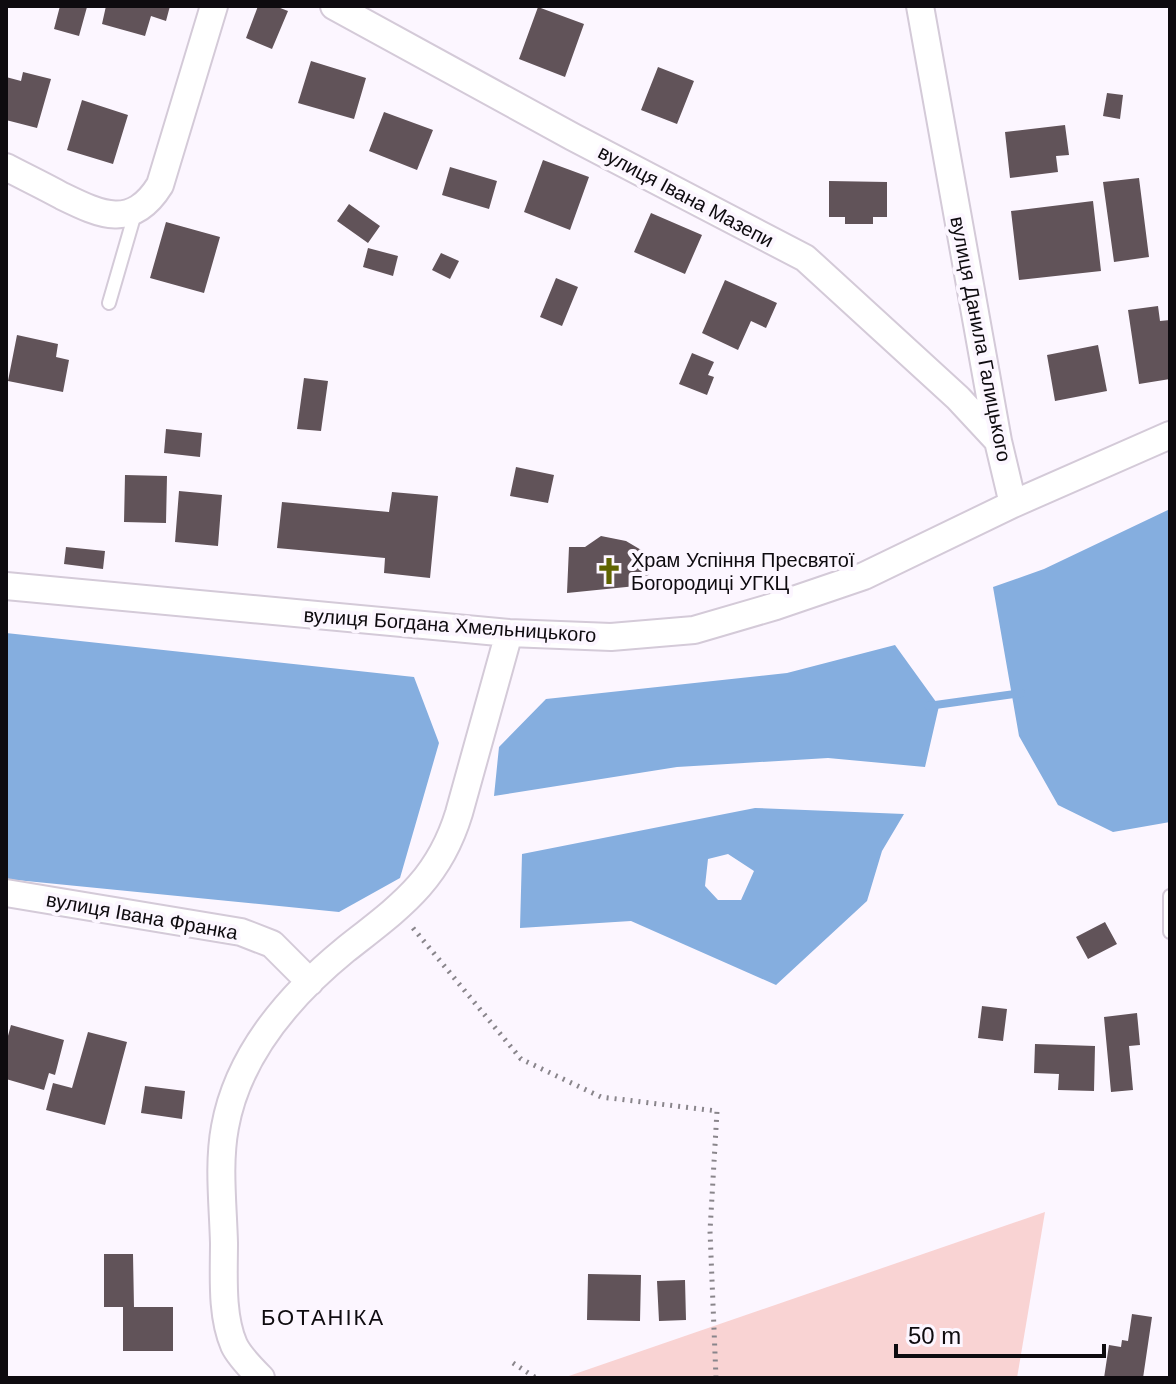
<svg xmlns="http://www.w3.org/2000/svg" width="1176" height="1384" font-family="Arial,sans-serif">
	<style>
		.green { fill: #f9d3d3 }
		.water { fill: #85aedf; fill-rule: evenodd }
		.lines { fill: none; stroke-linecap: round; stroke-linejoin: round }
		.stream { stroke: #85aedf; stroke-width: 8 }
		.building { fill: #615359 }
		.service-casing { stroke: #d4cad8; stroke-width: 16 }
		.minor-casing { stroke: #d4cad8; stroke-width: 30 }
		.path { stroke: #89858b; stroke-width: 5; stroke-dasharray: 2 6; stroke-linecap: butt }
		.service { stroke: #fff; stroke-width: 12 }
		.minor { stroke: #fff; stroke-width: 26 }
		.labels { text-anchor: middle; stroke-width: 8; stroke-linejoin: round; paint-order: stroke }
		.street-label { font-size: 20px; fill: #0e0b0f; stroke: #fcf6ff }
		.poi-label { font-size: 20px; fill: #0e0b0f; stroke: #fcf6ff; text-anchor: start }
		.neighbourhood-label { font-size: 22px; letter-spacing: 2px; fill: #0e0b0f; stroke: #fcf6ff }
	</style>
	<rect width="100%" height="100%" fill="#fcf6ff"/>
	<path class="green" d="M1045,1212L1017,1378H563Z"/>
	<path class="water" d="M1170,509V822L1113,832L1058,805L1019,736L993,587L1044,569Z
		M6,633L414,677L439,743L400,878L339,912L6,879Z
		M895,645L939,706L925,767L828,758L677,767L494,796L499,747L546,699L787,673Z
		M755,808L904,814L882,851L867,901L776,985L631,921L520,928L522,854ZM728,854L754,871L741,900H718L705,886L708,859Z"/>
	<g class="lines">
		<path class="stream" d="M928,706L1021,693"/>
	</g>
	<path class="building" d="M60,6L87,7L79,36L54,29Z
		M106,6H170L166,21L151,16L145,36L102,24Z
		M258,6H275L288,11L272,49L246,38Z
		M538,7L584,24L565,77L519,59Z
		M311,61L366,78L354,119L298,103Z
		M658,67L694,81L677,124L641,110Z
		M23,72L51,79L37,128L6,120V77L21,81Z
		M1107,93L1123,95L1120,119L1103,116Z
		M82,100L128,115L113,164L67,150Z
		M384,112L433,130L417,170L369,151Z
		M1065,125L1069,155L1056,156L1058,172L1010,178L1005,132Z
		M543,160L589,177L570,230L524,212Z
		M450,167L497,181L489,209L442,195Z
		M1139,178L1149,257L1114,262L1103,182Z
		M829,181L887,182V217H873V224H845V217H829Z
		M1093,201L1101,271L1019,280L1011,211Z
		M349,204L380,226L368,243L337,221Z
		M651,213L702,235L685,274L634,252Z
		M166,222L220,237L204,293L150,278Z
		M368,248L398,256L393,276L363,267Z
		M441,253L459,261L450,279L432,270Z
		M556,278L578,287L562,326L540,317Z
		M725,280L777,303L766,328L751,321L738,350L702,333Z
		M1158,306L1160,321L1170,320V379L1139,384L1128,310Z
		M17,335L58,344L56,357L69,360L63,392L8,381Z
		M1098,345L1107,391L1055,401L1047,355Z
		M692,353L714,362L708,375L714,377L707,395L679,384Z
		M304,378L328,381L321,431L297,429Z
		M166,429L202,433L200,457L164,453Z
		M516,467L554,475L548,503L510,496Z
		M125,475L167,476L166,523L124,522Z
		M179,491L222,495L218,546L175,542Z
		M392,492L438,496L430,578L384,573L385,558L277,548L282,502L389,512Z
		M601,536L626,541L653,557L646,585L567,593L569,547H585Z
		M66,547L105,551L103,569L64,564Z
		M1105,922L1117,944L1088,959L1076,937Z
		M982,1006L1007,1009L1003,1041L978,1038Z
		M1137,1013L1140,1045L1129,1046L1133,1090L1111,1092L1104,1017Z
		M11,1025L64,1040L55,1075L49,1073L44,1090L6,1079V1043Z
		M88,1032L127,1042L105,1125L46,1110L53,1083L72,1088Z
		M1035,1044L1095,1046L1094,1091L1058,1090L1059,1074L1034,1073Z
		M145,1086L185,1091L182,1119L141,1113Z
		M104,1254H133L134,1307H173V1351H123V1307H104Z
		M588,1274L641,1275L640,1321L587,1320Z
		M685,1280L686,1320L659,1321L657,1281Z
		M1132,1314L1152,1317L1143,1378H1104L1109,1345L1121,1347L1122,1340L1128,1341Z"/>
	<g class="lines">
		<g class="service-casing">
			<path id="service" d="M109,303L136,210
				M1170,896V932"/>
		</g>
		<g class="minor-casing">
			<path id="minor" d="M334,6L573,137L805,258L958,398L998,441
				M920,6L998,441L1013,504
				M6,167C25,177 44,186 62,196C101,215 132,230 160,185L214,6
				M6,586L509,633L611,637L694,630L776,606L864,576L1013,504L1170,435
				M6,893L241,932L272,944L310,982
				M261,1378C252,1369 239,1356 234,1345C221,1315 224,1275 224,1243C223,1205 218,1164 225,1127C238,1055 290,995 345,950C398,908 438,882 459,813L509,633"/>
		</g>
		<path class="path" d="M413,928L521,1059L601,1097L717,1111L710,1231L716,1378
			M513,1363L536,1378"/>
		<use href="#service" class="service"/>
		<use href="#minor" class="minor"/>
	</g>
	<defs>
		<g id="church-bare" transform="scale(2.16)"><path d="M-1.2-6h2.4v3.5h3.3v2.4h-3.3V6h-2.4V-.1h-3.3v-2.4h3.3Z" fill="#5f6400" stroke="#fcf6ff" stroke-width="2.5" paint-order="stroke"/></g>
	</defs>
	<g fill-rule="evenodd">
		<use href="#church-bare" x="609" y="571"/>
	</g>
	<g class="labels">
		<g class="street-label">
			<text transform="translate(686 196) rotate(28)" y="7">вулиця Івана Мазепи</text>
			<text transform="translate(981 339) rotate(79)" y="7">вулиця Данила Галицького</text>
			<text transform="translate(450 625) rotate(4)" y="7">вулиця Богдана Хмельницького</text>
			<text transform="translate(142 916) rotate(10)" y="7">вулиця Івана Франка</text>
		</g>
		<g class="poi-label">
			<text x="631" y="567">Храм Успіння Пресвятої<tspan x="631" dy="23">Богородиці УГКЦ</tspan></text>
		</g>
		<g class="neighbourhood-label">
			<text x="323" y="1325">БОТАНІКА</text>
		</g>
	</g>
	<rect width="1176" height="1384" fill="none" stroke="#0e0b0f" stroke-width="16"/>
	<path d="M896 1344v12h208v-12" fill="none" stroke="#0e0b0f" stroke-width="4"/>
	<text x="908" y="1344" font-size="24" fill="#0e0b0f" stroke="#fcf6ff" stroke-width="6" paint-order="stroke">50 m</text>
</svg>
